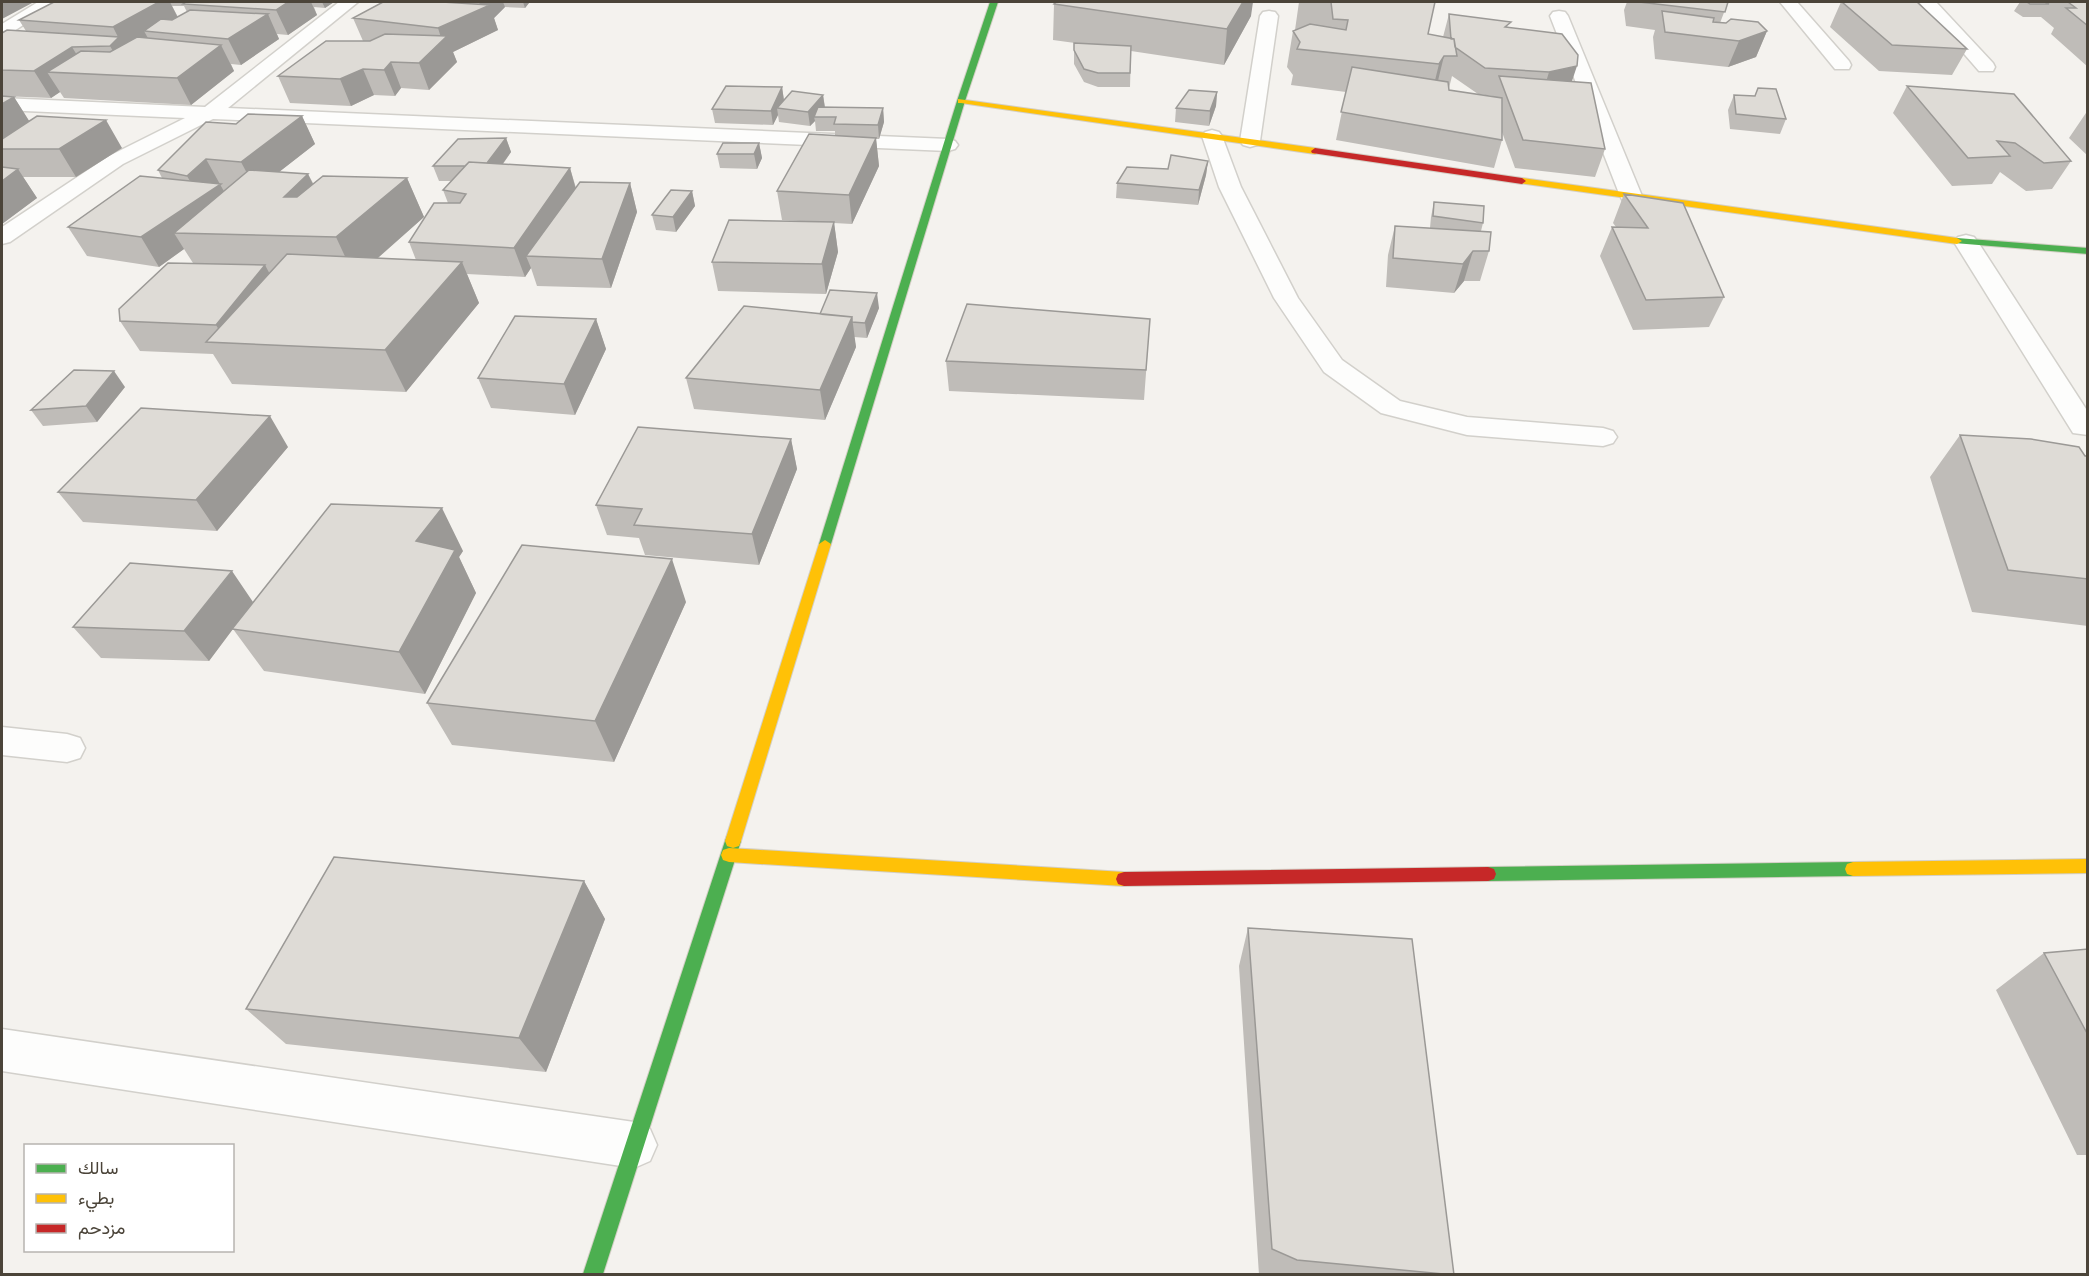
<svg xmlns="http://www.w3.org/2000/svg" width="2089" height="1276" font-family="'Fira Sans Condensed',Vazirmatn,sans-serif">
	<style>
		.lines { fill: none; stroke-linecap: round; stroke-linejoin: round }
		.lane-casing { stroke: #d2d0cb; stroke-width: 3 }
		.street-casing { stroke: #d2d0cb; stroke-width: 3 }
		.fast-casing { stroke: #d3cfc5; stroke-width: 2 }
		.slow-casing { stroke: #d3cfc5; stroke-width: 2 }
		.jam-casing { stroke: #d3cfc5; stroke-width: 2 }
		.lane { fill: #fdfdfc; fill-rule: evenodd }
		.street { fill: #fdfdfc; fill-rule: evenodd }
		.fast { fill: #4caf50; fill-rule: evenodd }
		.slow { fill: #ffc107; fill-rule: evenodd }
		.jam { fill: #c62828; fill-rule: evenodd }
		.wall { fill: #bfbcb8; fill-rule: evenodd }
		.shaded-wall { fill: #9b9996 }
		.building { fill: #dedbd6; stroke: #9b9996; stroke-width: 1.5 }
	</style>
	<rect width="100%" height="100%" fill="#f4f2ee"/>
	<g class="lines">
		<g class="lane-casing">
			<path id="lane" d="M1212,130L1219,132L1222,136L1241,187L1298,298L1342,360L1400,401L1467,417L1603,428L1613,431L1617,437L1613,443L1603,446L1467,435L1381,413L1324,372L1274,298L1219,187L1202,136L1205,132Z
				M1966,235L1974,237L1978,242L2088,412V435L2073,433L1954,242L1958,237Z"/>
		</g>
		<g class="street-casing">
			<path id="street" d="M38,2H58L8,35L2,36V24Z
				M339,2H358L228,108L948,139L955,141L958,145L955,149L948,151L213,119L123,164L10,242L2,244V227L109,156L185,118L2,110V98L205,107Z
				M1780,2H1797L1849,61L1851,65L1849,69H1835Z
				M1919,2H1936L1993,63L1995,67L1993,71H1979Z
				M1269,11L1275,12L1278,16L1260,141L1257,145L1250,147L1243,145L1240,141L1260,16L1263,12Z
				M1559,11L1565,12L1568,16L1642,196L1639,201L1631,203L1623,201L1620,196L1550,16L1553,12Z
				M2,727L67,734L80,738L85,748L80,758L67,762L2,755Z
				M2,1029L634,1122L650,1129L657,1145L650,1161L634,1168L2,1071Z"/>
		</g>
		<g class="fast-casing">
			<path id="fast" d="M990,2H998L965,101L831,544L829,547H821L819,544L957,101Z
				M1957,238L2088,248V254L1954,243L1952,241Z
				M733,834L739,836L741,841L603,1274H583L725,841L727,836Z
				M1853,862L1859,864L1861,869L1859,874L1853,876L1488,881L1482,879L1480,874L1482,869L1488,867Z"/>
		</g>
		<g class="slow-casing">
			<path id="slow" d="M958,99L1315,148L1319,151L1315,154L961,103H958Z
				M1522,178L1957,238L1962,241L1957,244L1519,183L1518,181Z
				M825,540L831,544L741,841L739,846L733,848L727,846L725,841L819,544Z
				M729,848L1124,872L1130,874L1132,879L1130,884L1124,886L729,862L723,860L721,855L723,850Z
				M2088,859V873L1853,876L1847,874L1845,869L1847,864L1853,862Z"/>
		</g>
		<g class="jam-casing">
			<path id="jam" d="M1315,148L1522,178L1526,181L1522,184L1312,153L1311,151Z
				M1488,867L1494,869L1496,874L1494,879L1488,881L1124,886L1118,884L1116,879L1118,874L1124,872Z"/>
		</g>
		<use href="#lane" class="lane"/>
		<use href="#street" class="street"/>
		<use href="#fast" class="fast"/>
		<use href="#slow" class="slow"/>
		<use href="#jam" class="jam"/>
	</g>
	<path class="wall" d="M54,2H334L325,8L314,7L317,15L288,35L277,34L279,39L241,65L231,64L234,71L191,105L64,98L60,92L51,98L2,96V33L26,31L19,20ZM172,6H184L187,12L178,17Z
		M383,2H529V3L525,8L505,7L494,18L498,30L453,52L457,62L429,90L401,88L395,96L374,95L351,106L290,103L278,76L363,41L353,18Z
		M1299,2H1430L1428,34L1443,37L1449,14L1509,27L1572,82L1605,149L1595,177L1515,168L1502,132V140L1494,168L1336,140L1346,92L1291,85L1293,75L1287,67L1293,31L1295,30ZM1452,76L1478,94L1493,96V97L1449,90V88Z
		M1627,2H1728L1720,23L1767,31L1756,57L1728,67L1655,59L1653,37L1655,30L1626,26L1624,10Z
		M1841,2L1967,49L1952,75L1879,71L1830,27Z
		M2020,2H2045L2048,4L2049,2H2088V67L2051,34L2054,28L2041,17H2023L2014,11Z
		M1054,4L1251,16L1224,65L1131,51L1130,87H1098L1084,82L1074,64V43H1075L1053,40Z
		M1907,86L2071,161L2052,189L2026,191L2000,172L1992,184L1952,186L1893,113Z
		M782,87L784,100L823,95L825,107L883,108L884,122L879,139H876L879,166L852,224L834,223L838,252L826,294L718,291L712,262L818,222L782,220L777,191L835,135V131H816L815,121L810,126L779,122L778,115L773,125L715,123L712,109Z
		M1217,92L1216,106L1209,126L1175,122L1176,108Z
		M1734,95L1786,119L1780,134L1730,129L1728,110Z
		M2,96L14,97L29,121L122,148L76,177H23L37,198L2,224Z
		M2088,110V156L2069,138Z
		M302,116L315,144L279,172L308,174L313,183L407,178L424,217L378,258L416,260L409,242L448,203L443,190L451,181H439L433,166L506,138L511,152L503,164L570,168L576,188L630,183L637,212L611,288L537,286L531,268L525,277L467,274L479,303L406,392L232,384L213,354L140,351L120,321L193,263L184,249L159,267L87,256L68,227L162,178L158,170L236,124Z
		M759,143L762,158L757,169L720,168L717,154Z
		M1208,161L1206,175L1198,205L1116,198L1117,183L1168,169Z
		M692,191L695,206L676,232L656,230L652,215Z
		M1624,194L1724,297L1709,327L1633,330L1600,256L1612,227H1616L1613,223Z
		M1434,202L1483,223L1481,231L1489,251L1480,281H1464L1454,293L1386,287L1388,255L1395,226L1430,228L1431,217Z
		M879,308L867,338L854,337L856,347L825,420L694,409L686,378L820,314Z
		M596,319L606,349L575,415L491,408L478,378Z
		M1150,319L1144,400L949,391L946,361Z
		M125,387L97,422L43,426L31,410Z
		M1960,435L2088,456V626L1972,612L1930,477Z
		M791,439L797,469L759,565L645,555L639,538L607,535L596,505Z
		M288,447L217,531L83,522L58,492Z
		M463,551L459,557L476,593L425,694L264,671L233,629L209,661L101,658L73,627L253,602Z
		M686,602L614,762L452,745L427,703Z
		M584,881L605,919L546,1072L286,1044L246,1009Z
		M1248,928L1454,1275H1259L1239,966Z
		M2088,949V1155H2077L1996,990L2044,953Z"/>
	<path class="shaded-wall" d="M2,2H34L2,19Z
		M159,2H170L180,22L144,31L149,40L125,72L110,46L118,37L113,27Z
		M288,2H311L317,15L288,35L276,10Z
		M322,2H334L325,8Z
		M479,2H503L505,7L494,18L498,30L453,52L457,62L429,90L419,63L442,41L438,28L481,9Z
		M523,2H529V3L525,8Z
		M1243,2H1253L1251,16L1224,65L1227,29Z
		M268,14L279,39L241,65L228,39Z
		M1767,31L1756,57L1728,67L1739,41Z
		M221,45L234,71L191,105L177,78Z
		M72,47L88,73L47,72L60,92L51,98L34,71Z
		M1444,56L1435,93L1430,101L1439,64Z
		M391,62L401,88L395,96L384,70Z
		M1577,66L1568,93L1541,99L1549,72Z
		M363,69L374,95L351,106L340,79Z
		M782,87L784,101L777,108L778,115L773,125L771,111Z
		M1217,92L1216,106L1209,126L1210,111Z
		M823,95L825,109L814,117L815,121L810,126L808,112Z
		M14,97L38,135L2,149V104Z
		M883,108L884,122L879,139L878,125Z
		M302,116L315,144L256,190L241,162Z
		M106,120L122,148L76,177L59,149Z
		M506,138L511,152L491,180L486,165Z
		M876,138L879,166L852,224L849,195Z
		M759,143L762,158L757,169L754,154Z
		M206,159L236,213L174,233L184,249L159,267L141,237L200,198L187,176Z
		M1208,161L1206,175L1198,205L1199,190Z
		M570,168L578,197L526,256L531,268L525,277L514,248Z
		M18,169L37,198L2,224V181Z
		M308,174L327,213L304,237L284,197Z
		M407,178L424,217L355,278L336,237Z
		M630,183L637,212L611,288L602,259Z
		M692,191L695,206L676,232L673,217Z
		M834,222L838,252L826,294L822,264Z
		M1473,251L1464,281L1454,293L1463,264Z
		M462,262L479,303L406,392L385,350Z
		M265,265L281,295L227,343L216,325Z
		M877,293L879,308L867,338L865,323Z
		M852,317L856,347L825,420L820,390Z
		M596,319L606,349L575,415L564,384Z
		M114,371L125,387L97,422L86,406Z
		M270,416L288,447L217,531L196,500Z
		M791,439L797,469L759,565L752,534Z
		M442,508L463,551L459,557L476,593L425,694L399,652L416,541Z
		M672,559L686,602L614,762L595,721Z
		M232,571L253,602L209,661L184,631Z
		M584,881L605,919L546,1072L519,1038Z"/>
	<path class="building" d="M54,2H159L113,27L19,20Z
		M186,2H288L276,10L183,4Z
		M383,2H442L490,5L438,28L353,18Z
		M1056,2H1243L1227,29L1054,4Z
		M1331,2H1435L1428,34L1454,39L1457,56H1444L1439,64L1297,49L1300,42L1293,31L1310,24L1346,30L1348,20L1333,19Z
		M1639,2H1728L1725,12Z
		M1842,2H1917L1967,49L1892,45Z
		M2027,2H2045L2049,4H2030Z
		M2068,2H2088V26L2066,8H2076Z
		M190,10L268,14L228,39L144,31L161,19L172,20Z
		M1662,11L1714,18L1713,22L1726,23L1731,19L1758,22L1767,31L1739,41L1665,32Z
		M1449,14L1511,22L1505,27L1562,34L1578,55L1577,66L1549,72L1485,68L1455,47L1454,39H1451Z
		M7,30L119,37L110,46L72,47L34,71L2,70V33Z
		M385,34L447,36L419,63L391,62L384,70L363,69L340,79L278,76L326,41H370Z
		M137,37L221,45L177,78L47,72L81,51L110,52Z
		M1074,43L1131,46L1130,73H1098L1084,69L1074,50Z
		M1352,67L1448,82L1449,90L1502,98V140L1341,112Z
		M1499,76L1591,83L1605,149L1523,140Z
		M726,86L782,87L771,111L712,109Z
		M1907,86L2014,94L2071,161L2044,163L2015,143L1997,141L2010,156L1968,158Z
		M1758,88L1776,89L1786,119L1736,114L1734,95L1755,96Z
		M1189,90L1217,92L1210,111L1176,108Z
		M792,91L823,95L808,112L777,108Z
		M2,96L14,97L2,104Z
		M818,107L883,108L878,125L834,124L836,117H814Z
		M248,114L302,116L241,162L206,159L187,176L158,170L206,122L236,124Z
		M37,116L106,120L59,149H2V139Z
		M809,134L876,138L849,195L777,191Z
		M506,138L487,163L469,162L465,166H433L458,139Z
		M723,143H759L754,154H717Z
		M1171,155L1208,161L1199,190L1117,183L1127,167L1168,169Z
		M469,162L570,168L514,248L409,242L434,203H460L466,194L443,190Z
		M2,167L18,169L2,181Z
		M249,170L308,174L284,197H297L323,176L407,178L336,237L174,233Z
		M140,176L221,184L141,237L68,227Z
		M580,182L630,183L602,259L526,256Z
		M671,190L692,191L673,217L652,215Z
		M1624,194L1683,203L1724,297L1646,300L1612,227L1648,228Z
		M1434,202L1484,206L1483,223L1433,216Z
		M729,220L834,222L822,264L712,262Z
		M1395,226L1491,232L1489,251H1473L1463,264L1393,258Z
		M287,254L462,262L385,350L206,342Z
		M168,263L265,265L216,325L120,321L119,309Z
		M830,290L877,293L865,323L852,322V317L820,314Z
		M967,304L1150,319L1146,370L946,361Z
		M744,306L852,317L820,390L686,378Z
		M515,316L596,319L564,384L478,378Z
		M74,370L114,371L86,406L31,410Z
		M141,408L270,416L196,500L58,492Z
		M638,427L791,439L752,534L634,525L642,509L596,505Z
		M1960,435L2031,439L2079,447L2085,456H2088V579L2008,570Z
		M331,504L442,508L416,541L455,550L399,652L232,629Z
		M522,545L672,559L595,721L427,703Z
		M130,563L232,571L184,631L73,627Z
		M334,857L584,881L519,1038L246,1009Z
		M1248,928L1412,939L1454,1275L1297,1260L1272,1249Z
		M2088,949V1035L2044,953Z"/>
	<rect width="2089" height="1276" fill="none" stroke="#4b4439" stroke-width="6"/>
	<rect x="24" y="1144" width="210" height="108" fill="#ffffff" stroke="#b7b4b0" stroke-width="1.5"/>
	<rect x="36" y="1164" width="30" height="9" fill="#4caf50" stroke="#b7b4b0" stroke-width="1.5"/>
	<text x="78" y="1174" font-size="18" fill="#4b4439">سالك</text>
	<rect x="36" y="1194" width="30" height="9" fill="#ffc107" stroke="#b7b4b0" stroke-width="1.5"/>
	<text x="78" y="1204" font-size="18" fill="#4b4439">بطيء</text>
	<rect x="36" y="1224" width="30" height="9" fill="#c62828" stroke="#b7b4b0" stroke-width="1.5"/>
	<text x="78" y="1234" font-size="18" fill="#4b4439">مزدحم</text>
</svg>
